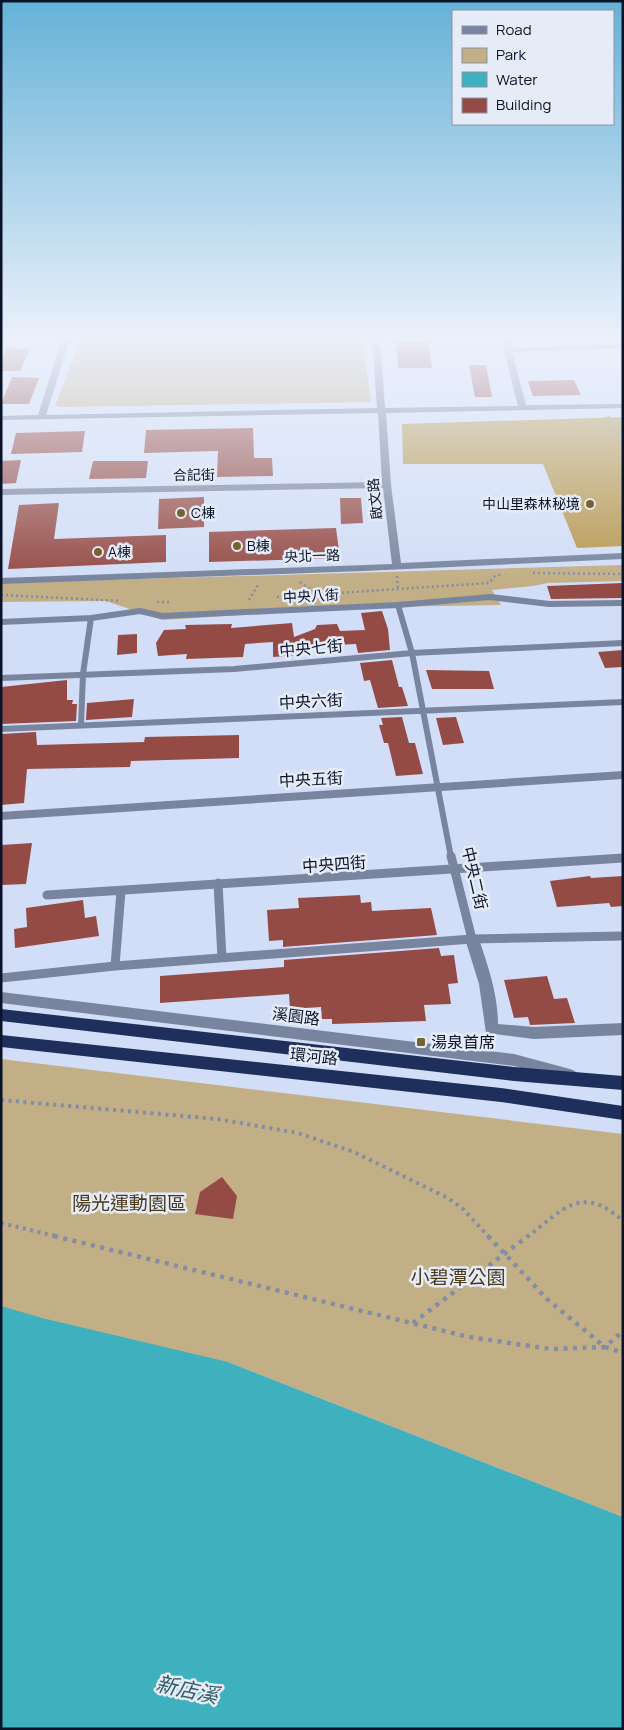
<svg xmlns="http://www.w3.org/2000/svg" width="624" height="1730" font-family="Manrope,'Noto Sans TC',sans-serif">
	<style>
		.green { fill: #c3af85 }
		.forest { fill: #b7974d }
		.water { fill: #3fb0bd }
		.building { fill: #954b45 }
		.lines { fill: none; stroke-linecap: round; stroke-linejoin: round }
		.path-far3 { stroke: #838da5; stroke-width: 2; stroke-dasharray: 2 2.5; stroke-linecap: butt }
		.path-far2 { stroke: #838da5; stroke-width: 2.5; stroke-dasharray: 2 3; stroke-linecap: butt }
		.path-far1 { stroke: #838da5; stroke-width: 4; stroke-dasharray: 3 4.5; stroke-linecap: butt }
		.path { stroke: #838da5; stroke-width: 4.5; stroke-dasharray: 4 5.5; stroke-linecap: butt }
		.service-far1 { stroke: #79859e; stroke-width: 6 }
		.service { stroke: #79859e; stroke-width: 9 }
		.minor { fill: #79859e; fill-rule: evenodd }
		.tertiary { fill: #79859e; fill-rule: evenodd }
		.trunk { fill: #1e2f5c; fill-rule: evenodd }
		.poi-dot { fill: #786232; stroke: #e5ebf7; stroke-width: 2 }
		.labels { text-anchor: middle; stroke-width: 5; stroke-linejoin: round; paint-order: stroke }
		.far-street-label { font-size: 14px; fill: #0a1328; stroke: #e5ebf7 }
		.far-poi-label { font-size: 14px; fill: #0a1328; stroke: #e5ebf7; text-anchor: start }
		.street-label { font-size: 16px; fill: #0a1328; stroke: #e5ebf7 }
		.poi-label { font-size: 16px; fill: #0a1328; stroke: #e5ebf7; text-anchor: start }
		.near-park-label { font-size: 19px; fill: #483919; stroke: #e5ebf7 }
		.near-water-label { font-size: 21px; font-style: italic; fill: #2e5d63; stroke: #e5ebf7 }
	</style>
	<rect width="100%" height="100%" fill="#d2def7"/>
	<path class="green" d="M81,339H362L371,402L63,407L55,406Z
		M623,565V581L548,583L533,586L492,590L501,605L379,607L162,620L106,601L1,602V583Z
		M1,1059L623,1134V1517L228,1362L1,1729Z"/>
	<path class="forest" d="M623,417V546L577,548L543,464H403L402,424Z"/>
	<path class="water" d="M1,1306L42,1318L228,1362L623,1517V1729H1Z"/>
	<path class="building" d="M396,342H428L432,368H398Z
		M7,348L30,349L20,371H1V361Z
		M469,365H486L492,397H475Z
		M12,377L39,378L29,404H1Z
		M574,380L581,395L533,396L528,381Z
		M253,428L254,458H272L273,476L217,477L218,451L144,453L146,430Z
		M85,431L82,452L11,454L16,433Z
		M21,460L16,483L1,484V461Z
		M93,461H148L146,478L89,479Z
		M204,497V527L158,529L159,499Z
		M340,498H361L363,523L341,524Z
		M59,503L54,539L166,535V562L8,569L19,505Z
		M336,528L340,558L209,562V532Z
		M623,583V598L551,599L547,586Z
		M382,611L388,629L390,650L358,653L356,644L295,647L296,655L273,657V642L245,644L243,657L186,659L187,654L158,656L156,643L164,630L186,629L185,625L232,624L231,628L292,623L294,637L315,629L317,625L337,624L340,631L365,630L361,613Z
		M137,634V653L117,655L118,635Z
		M623,650V667L605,668L598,652Z
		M392,660L399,687H402L408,706L378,708L370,680L364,681L360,663Z
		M426,670L489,671L494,689H432Z
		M67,680V700H73L72,704H77L76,721L1,724V687Z
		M134,699L132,717L86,720L87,703Z
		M402,717L409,743H415L423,774L396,776L388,743H384L379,725H383L381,718Z
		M456,717L464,743L443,745L436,718Z
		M36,732L37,745L144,742L145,737L239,735V758L131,761L130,767L27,769L24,803L1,805V734Z
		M32,843L26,884L1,885V845Z
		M590,876L591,878L623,876V906L611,907L609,903L557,907L550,881Z
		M360,895L361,903L371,902L372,911L431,908L437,935L283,947V940L269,941L267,910L299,908L298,898Z
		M83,900L85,918L96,916L99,936L15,948L14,929L27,927L26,908Z
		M439,948L441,956L454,955L458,983L448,984L451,1004L424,1005L426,1021L332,1024V1019H322L321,1007L290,1009L289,994L160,1003V976L284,967V960Z
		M547,976L554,999L567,998L575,1023L530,1025L528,1017L514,1018L504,980Z
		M222,1177L237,1196L233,1219L195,1214L200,1192Z"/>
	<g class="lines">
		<path class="path-far3" d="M608,416L623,447"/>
		<path class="path-far2" d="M533,573L623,574
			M397,576L398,589
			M300,582L317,594
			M1,595L121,601
			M277,597L489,583L495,576L502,574
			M249,600L259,583
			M157,602H171"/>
		<path class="path-far1" d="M1,1100L217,1119L298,1133L354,1152L448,1198L462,1208L489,1237
			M1,1223L59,1237
			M527,1237C563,1210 581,1183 623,1221"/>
		<path class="path" d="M54,1236L469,1337L551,1349L605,1347L623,1331
			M488,1236L548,1300L605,1347L623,1353
			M413,1323L528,1236"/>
		<path class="service-far1" d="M398,605L412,653L451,857
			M1,622L91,618L140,611L162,616L398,605L490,597L549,604L623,603
			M1,678L234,669L412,653L623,643
			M81,725L83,674L91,618
			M1,729L623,702"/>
		<path class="service" d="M451,856L472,939
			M218,883L222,958
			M121,891L115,966L472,939L623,936
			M47,895L623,858
			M1,978L115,966"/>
		<path class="minor" d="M62,339H70L46,415L377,408L372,339H380L385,408L518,406L501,339H509L511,348L623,344V348L512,352L526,405L623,404V408L386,413L391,485L401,563L623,553V559L364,571L1,584V578L392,564L383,488L1,495V489L382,482L378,413L1,420V416L38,415Z
			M623,771V779L1,820V812Z
			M472,934L477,935L479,939C488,966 498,995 498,1024L534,1027L623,1023V1035L534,1039L486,1033L479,984L465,939L467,935Z"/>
		<path class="tertiary" d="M1,992L514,1054L570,1069L575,1071L577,1075L575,1079L570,1081L514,1066L1,1003Z"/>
		<path class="trunk" d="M1,1009L514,1067L623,1076V1090L514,1081L1,1021Z
			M1,1035L501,1088L623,1106V1120L501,1102L1,1047Z"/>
	</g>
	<linearGradient id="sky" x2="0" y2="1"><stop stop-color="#64b2d7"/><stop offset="0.58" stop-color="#ebf0fb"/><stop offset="1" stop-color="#ebf0fb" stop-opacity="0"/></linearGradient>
	<rect width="624" height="581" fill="url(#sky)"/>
	<g class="poi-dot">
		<circle cx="590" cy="504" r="5"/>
		<circle cx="181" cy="513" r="5"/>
		<circle cx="237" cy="546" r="5"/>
		<circle cx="98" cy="552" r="5"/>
		<rect x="416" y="1037" width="10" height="10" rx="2.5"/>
	</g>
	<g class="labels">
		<g class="far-street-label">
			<text transform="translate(194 475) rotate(-1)" y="5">合記街</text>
			<text transform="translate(375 499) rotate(-96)" y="5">啟文路</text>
			<text transform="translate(312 556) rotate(-2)" y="5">央北一路</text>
			<text transform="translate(311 596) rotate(-3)" y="5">中央八街</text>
		</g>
		<g class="far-poi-label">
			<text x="580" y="509" text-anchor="end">中山里森林秘境</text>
			<text x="191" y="518">C棟</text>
			<text x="247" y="551">B棟</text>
			<text x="108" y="557">A棟</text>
		</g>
		<g class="street-label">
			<text transform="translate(311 648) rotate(-5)" y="6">中央七街</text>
			<text transform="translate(311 701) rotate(-3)" y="6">中央六街</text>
			<text transform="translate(311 779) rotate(-3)" y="6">中央五街</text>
			<text transform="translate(334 864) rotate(-4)" y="6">中央四街</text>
			<text transform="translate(475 878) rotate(77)" y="6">中央二街</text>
			<text transform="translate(296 1016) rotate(7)" y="6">溪園路</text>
			<text transform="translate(314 1056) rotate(6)" y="6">環河路</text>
		</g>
		<g class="poi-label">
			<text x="431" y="1048">湯泉首席</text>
		</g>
		<g class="near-park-label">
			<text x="129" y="1210">陽光運動園區</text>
			<text x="458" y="1284">小碧潭公園</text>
		</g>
		<g class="near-water-label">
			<text transform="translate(187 1690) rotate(12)" y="7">新店溪</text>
		</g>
	</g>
	<rect width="624" height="1730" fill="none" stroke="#0a1328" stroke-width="5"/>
	<rect x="452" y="10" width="162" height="115" fill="#e5ebf7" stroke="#8d95a4"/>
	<rect x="462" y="26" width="25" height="8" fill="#79859e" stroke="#8d95a4"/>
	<text x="496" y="35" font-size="15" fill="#0a1328">Road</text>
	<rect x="462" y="48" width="25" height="15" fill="#c3af85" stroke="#8d95a4"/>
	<text x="496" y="60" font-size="15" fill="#0a1328">Park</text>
	<rect x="462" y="72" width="25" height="15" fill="#3fb0bd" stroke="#8d95a4"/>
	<text x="496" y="85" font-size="15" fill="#0a1328">Water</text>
	<rect x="462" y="98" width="25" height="15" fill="#954b45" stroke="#8d95a4"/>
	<text x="496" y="110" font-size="15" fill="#0a1328">Building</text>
</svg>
